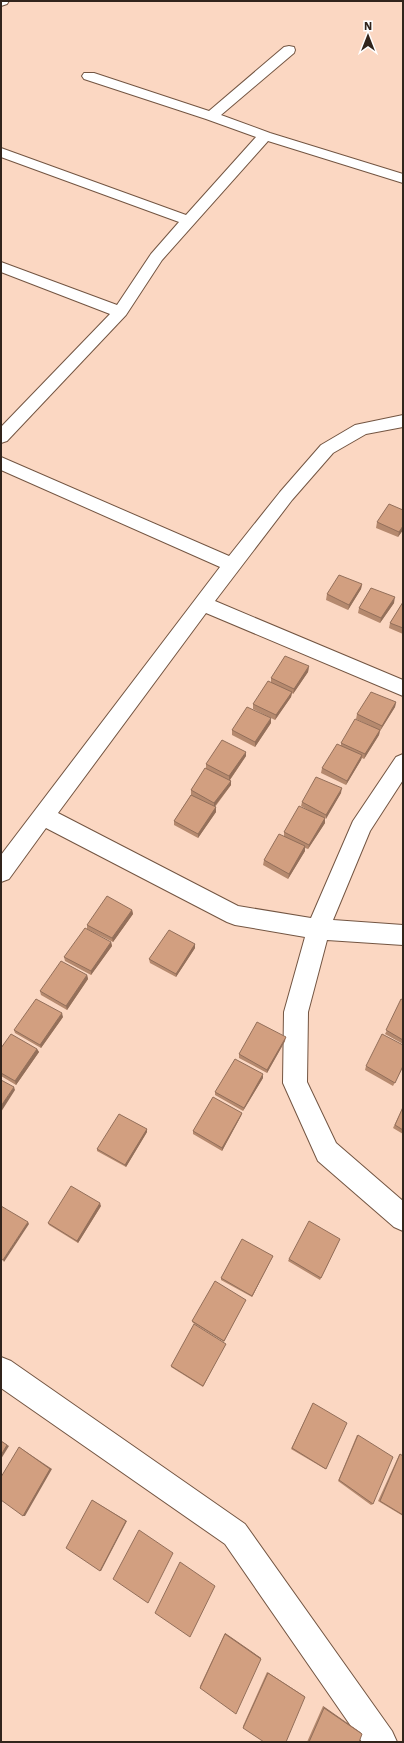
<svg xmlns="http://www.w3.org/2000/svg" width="404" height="1743" font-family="'Work Sans',sans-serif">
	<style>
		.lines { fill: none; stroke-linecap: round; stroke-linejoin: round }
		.street-casing { stroke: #735542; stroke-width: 2 }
		.secondary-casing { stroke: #735542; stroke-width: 2 }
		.street { fill: #fff; fill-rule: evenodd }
		.secondary { fill: #fff; fill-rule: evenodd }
		.wall { fill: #b5896e }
		.shaded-wall { fill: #936f5a }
		.building { fill: #d29f80; stroke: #936f5a }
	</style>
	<rect width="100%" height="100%" fill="#fbd7c2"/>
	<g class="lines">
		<g class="street-casing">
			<path id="street" d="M289,46L294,47L295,50L294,53L221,115L270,133L403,174V183L268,141L162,260L126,315L7,441L1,443V427L110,314L1,272V262L117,305L151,254L179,222L1,157V148L186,215L256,137L206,119L84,79L82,76L84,73H94L209,111L284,47Z
				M403,415V427L366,434L333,453L292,500L215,601L403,680V696L206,613L58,813L238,906L311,918L353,821L396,757L403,754V780L370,831L333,920L403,925V945L327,940L308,1012L307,1082L336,1143L403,1201V1231L394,1227L318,1161L283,1083L284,1012L305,937L235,925L227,922L46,828L9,879L1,882V855L220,567L1,470V457L229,556L280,492L321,445L355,425Z
				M1,1357L11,1361L245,1524L392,1731L397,1742H362L225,1544L1,1388Z"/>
		</g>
		<g class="secondary-casing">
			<path id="secondary" d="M1,1H9L7,4L1,6Z"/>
		</g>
		<use href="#street" class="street"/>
		<use href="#secondary" class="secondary"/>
	</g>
	<path class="wall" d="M403,510V530L398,537L376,528L377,522Z
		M362,584L361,589L348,610L326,600L327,594Z
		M403,602V634L389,628L390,623Z
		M394,603L380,623L358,613L359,608Z
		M309,666L308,672L293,694L292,693L291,697L275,720L253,709V704L271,682V678Z
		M396,702L395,707L380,731L379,735L364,759L362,758L361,760L346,785L321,773L322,768L341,746V743L371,726L356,719L357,714Z
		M271,723L255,747L232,735V730Z
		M246,756L230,780L231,781V785L215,807L216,812L198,838L174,825V821L191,795V790L206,769V764Z
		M341,793L325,819V823L308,849L305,848V851L288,879L263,865L264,860L284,836V832L313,813L301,806L302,802Z
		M132,910L133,914L113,942L87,929V925Z
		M111,942L112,946L91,975L65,961L64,957Z
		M195,944V948L176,977L150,963L149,959Z
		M87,975L88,979L67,1010L41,995L40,991Z
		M403,1000V1044L385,1034Z
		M63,1017L41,1048L15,1033L14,1030Z
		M285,1041L267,1073L239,1058V1054Z
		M1,1048L37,1049L39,1052L16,1085L1,1076Z
		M366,1066L403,1067L393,1086L365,1070Z
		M263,1078L243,1111L215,1095V1092Z
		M403,1107V1134L393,1128Z
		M242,1113L241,1116L222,1151L193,1134V1131Z
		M147,1129V1132L126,1167L97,1151V1149Z
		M101,1206L78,1243L49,1225L48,1223Z
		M340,1239L320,1280L288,1261L289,1259Z
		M273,1256L252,1297L221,1280V1278Z
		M246,1300L245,1301L224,1342L193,1323L192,1321Z
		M226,1344L225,1345L203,1387L171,1367V1366Z
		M313,1403L326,1469H325L291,1449Z
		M357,1435H358L373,1504L371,1505L338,1481Z
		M400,1454L403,1456V1516L378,1501L399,1455Z
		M225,1633L261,1658L200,1688V1686Z
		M267,1672L304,1696L305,1697L243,1728V1726Z
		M323,1706L360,1732L362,1734L359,1742H307Z"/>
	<path class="shaded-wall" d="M403,526V530L398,537L399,532Z
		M362,584L361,589L348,610L349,605Z
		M395,597L394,603L380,623L381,618Z
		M309,666L308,672L293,694L294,689Z
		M292,692L291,697L275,720L276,715Z
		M396,702L395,707L380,731L382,726Z
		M271,718V723L255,747V742Z
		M380,730L379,735L364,759L365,754Z
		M246,752V756L229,781V776Z
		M362,755L361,760L346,785L347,781Z
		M231,781V785L214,807V803Z
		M342,788L341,793L326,819V815Z
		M216,807V812L198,838V834Z
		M325,818V823L308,849L309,845Z
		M305,846V851L288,879L289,874Z
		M132,910L133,914L113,942L112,938Z
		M111,942L112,946L91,975V971Z
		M195,944V948L176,977V974Z
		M87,975L88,979L67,1010L66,1006Z
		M62,1013L63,1017L41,1048L40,1045Z
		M286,1037L285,1041L267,1073V1070Z
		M37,1049L39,1052L16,1085L15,1081Z
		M263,1074V1078L243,1111L244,1108Z
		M14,1087L15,1090L1,1112V1106Z
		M242,1113L241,1116L222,1151V1148Z
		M147,1129V1132L126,1167L125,1165Z
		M100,1203L101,1206L78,1243L77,1241Z
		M28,1222L29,1224L4,1262L3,1260Z
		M273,1256L272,1258L252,1297V1296Z
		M1,1441L9,1446L1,1459Z
		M19,1447L52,1469L25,1516H23Z
		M92,1500L127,1521L101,1571H100Z
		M225,1633L261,1658V1659L225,1634Z
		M267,1672L304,1696L305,1697L268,1673Z
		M323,1706L360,1732L362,1734L324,1708Z"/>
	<path class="building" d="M389,504L403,510V526L399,532L377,522Z
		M339,575L362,584L349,605L327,594Z
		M371,588L395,597L381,618L359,608Z
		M403,602V628L390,623Z
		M285,656L309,666L294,689L271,678Z
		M268,681L292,692L276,715L253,704Z
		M371,692L396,702L382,726L357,714Z
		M247,707L271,718L255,742L232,730Z
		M355,719L380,730L365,754L341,743Z
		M222,740L246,752L229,776L206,764Z
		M337,744L362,755L347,781L322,768Z
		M205,768L231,781L214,803L191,790Z
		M316,777L342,788L326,815L302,802Z
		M191,795L216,807L198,834L174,821Z
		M299,806L325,818L309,845L284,832Z
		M279,834L305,846L289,874L264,860Z
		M107,896L132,910L112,938L87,925Z
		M85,928L111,942L91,971L64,957Z
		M169,930L195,944L176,974L149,959Z
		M61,961L87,975L66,1006L40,991Z
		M36,999L62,1013L40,1045L14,1030Z
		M401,999L403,1000V1040L386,1030Z
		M257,1022L286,1037L267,1070L239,1054Z
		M11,1034L37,1049L15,1081L1,1073V1048Z
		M382,1034L403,1045V1066L395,1083L366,1066Z
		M235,1059L263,1074L244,1108L215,1092Z
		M1,1080L14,1087L1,1106Z
		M213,1097L242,1113L222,1148L193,1131Z
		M403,1107V1130L395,1125Z
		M119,1114L147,1129L125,1165L97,1149Z
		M71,1186L100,1203L77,1241L48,1223Z
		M1,1206L28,1222L3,1260L1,1259Z
		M309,1221L340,1239L321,1278L289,1259Z
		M242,1239L273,1256L252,1296L221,1278Z
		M215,1281L246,1300L224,1341L192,1321Z
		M194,1324L226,1344L203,1386L171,1366Z
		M313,1403L347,1423L326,1469L292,1448Z
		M358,1435L393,1457L373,1504L339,1480Z
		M1,1441L7,1445L1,1455Z
		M19,1447L50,1469L23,1516L1,1500V1477Z
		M400,1454L403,1456V1515L380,1501Z
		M92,1500L126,1521L100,1571L66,1548Z
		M139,1530L173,1553L148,1603L113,1579Z
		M180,1562L215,1586L190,1637L155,1613Z
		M225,1634L261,1659L236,1714L200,1688Z
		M268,1673L305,1697L286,1742H264L243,1728Z
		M324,1708L362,1734L359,1742H309Z"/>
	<rect width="404" height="1743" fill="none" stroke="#31241c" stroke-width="4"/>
	<g transform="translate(368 36)" stroke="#ffffff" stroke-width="3" paint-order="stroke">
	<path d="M0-3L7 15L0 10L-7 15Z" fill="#31241c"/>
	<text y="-6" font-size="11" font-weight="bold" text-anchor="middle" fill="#31241c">N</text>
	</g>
</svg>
